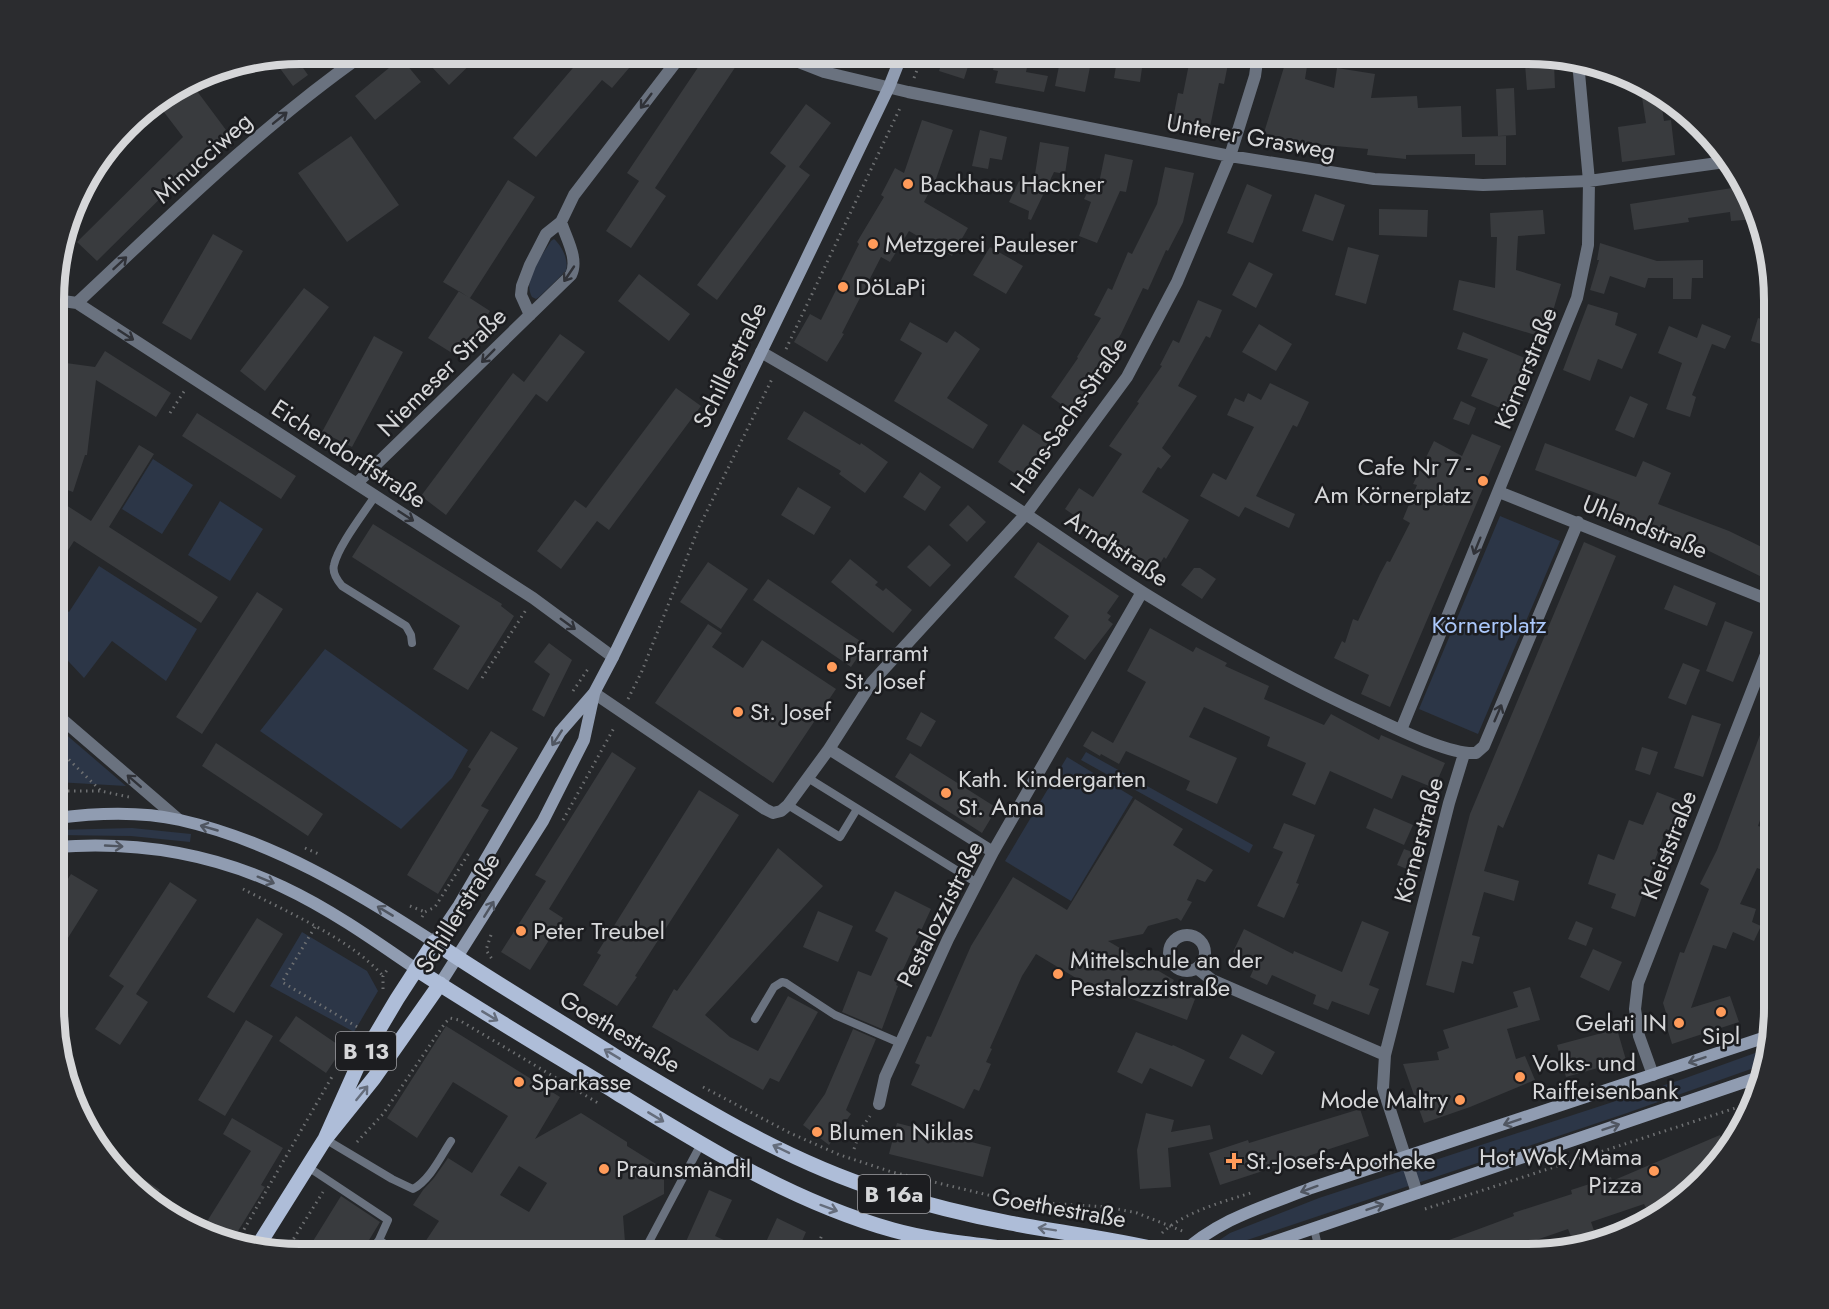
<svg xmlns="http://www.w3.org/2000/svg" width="1829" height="1309" font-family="Jost,sans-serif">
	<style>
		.green { fill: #2c3647 }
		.building { fill: #393b3e; fill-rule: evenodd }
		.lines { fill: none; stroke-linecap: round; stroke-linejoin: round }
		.path { stroke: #6e7072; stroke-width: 3; stroke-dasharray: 1.5 4.5; stroke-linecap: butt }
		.lane { stroke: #6a727f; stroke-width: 8 }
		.street { stroke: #6a727f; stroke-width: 12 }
		.secondary { stroke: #909cb1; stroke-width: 12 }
		.primary { stroke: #aebdd8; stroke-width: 15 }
		.oneway { stroke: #303238 }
		.oneway2 { stroke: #505661 }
		.oneway3 { stroke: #656d7c }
		.poi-dot { fill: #ff9b5a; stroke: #1c1d20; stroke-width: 2 }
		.labels { text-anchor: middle; stroke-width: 5; stroke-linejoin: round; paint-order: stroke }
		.shield { fill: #1c1d20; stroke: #9e9fa2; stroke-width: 1.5 }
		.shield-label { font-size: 22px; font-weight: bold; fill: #d6d7d9 }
		.street-label { font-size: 24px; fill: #d6d7d9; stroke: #1c1d20 }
		.poi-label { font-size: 24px; fill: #d6d7d9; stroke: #1c1d20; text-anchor: start }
		.park-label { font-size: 24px; fill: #abc8fb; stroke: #1c1d20 }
		.rim { fill: none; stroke: #d6d7d9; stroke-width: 8 }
	</style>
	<rect width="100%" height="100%" fill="#25272a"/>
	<path class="green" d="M554,239C562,246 569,260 566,271L539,297L536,299L532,297C522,279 542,256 551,241Z
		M153,459L193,485L162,534L122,509Z
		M220,501L263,529L230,581L188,555Z
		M1500,516L1560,541L1478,734L1419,709Z
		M99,566L197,629L166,681L112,641L84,678L56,648V604L69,612Z
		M325,649L468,750L452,778L401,829L260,731Z
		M56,726L126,786L56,782Z
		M1086,752L1253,845L1249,853L1081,760Z
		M1067,757L1133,797L1071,901L1005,861Z
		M132,828L191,834L190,842L131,836L56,835V830Z
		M302,932L367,971L378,991L354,1032L270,986Z
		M1769,1048L1765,1064L1627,1113L1226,1247L1218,1241L1230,1233L1319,1198L1683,1079Z"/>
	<path class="building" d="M437,54H481L449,85L428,63Z
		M601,54H641L612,88L602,80L536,157L513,138L584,55L594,63Z
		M707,54H725L738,63L655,188L666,196L631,248L606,231L639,181L627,173Z
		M945,54H972L964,79L939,71Z
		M1118,54H1144L1140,82L1114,78Z
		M1191,54H1230L1224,84L1219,83L1209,132L1172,124L1178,93L1183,94Z
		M1288,54H1309L1305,79L1334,88L1337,68L1375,74L1371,98L1417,96L1418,108L1461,106L1462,137L1506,136V165H1475V154L1406,155V159L1367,155L1368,149L1292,142L1291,145L1263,136Z
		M294,55L308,75L293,86L273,59Z
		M996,56L1028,63L1026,72L1048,76L1044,92L995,83L998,71L993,70Z
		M1061,56L1091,62L1085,92L1055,86Z
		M401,58L421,82L375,120L355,96Z
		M1554,63L1555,88L1527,90L1525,64Z
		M191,83L229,134L185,168L188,171L97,261L77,242L183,137L157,103Z
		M1514,88L1516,135L1498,136L1496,89Z
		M1651,89L1660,94L1664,121L1671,120L1675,155L1622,162L1618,127L1646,123L1641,91Z
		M806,104L831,123L799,167L810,175L717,300L697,285L786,166L770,153Z
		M922,120L953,130L936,179L924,202L968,228L952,256L909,231L890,262L881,257L842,333L844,334L827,362L794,342L810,314L821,320L859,244L857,242L884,197L881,195L895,168L904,173Z
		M980,130L1007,137L1002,160L990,158L988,169L972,166Z
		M351,136L399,205L347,242L298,173Z
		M1040,142L1069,147L1065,174L1054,172L1031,220L1028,219L1029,211L1009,202L1019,181L1033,187Z
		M1105,154L1133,160L1126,192L1120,191L1097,243L1079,236L1091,202L1084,199L1091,185L1098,188Z
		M1165,167L1194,173L1183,222L1168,251L1166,250L1148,290L1143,288L1121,334L1072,412L1051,397L1078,358L1077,357L1101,318L1094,315L1108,288L1112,290L1128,252L1132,254L1157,204Z
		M508,180L535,197L470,298L443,282Z
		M1247,184L1272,195L1253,243L1227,233Z
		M1745,186L1749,191L1757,219L1731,221L1730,212L1688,218L1689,222L1634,230L1630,204Z
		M1315,194L1345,205L1333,241L1302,231Z
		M1379,209L1428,210L1427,237L1379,235Z
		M1543,210L1545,234L1518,236L1516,270L1561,284L1545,338L1453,310L1459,280L1495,288L1497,237H1491L1490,213Z
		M213,234L243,251L191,340L162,323Z
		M1600,243L1657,261L1703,260V278H1692L1691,299H1673V278H1648L1645,288L1610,276L1604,294L1590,290L1599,260H1597Z
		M990,247L1023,266L1006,294L973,275Z
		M1348,247L1379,255L1366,304L1335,295Z
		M1249,262L1273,274L1256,308L1232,295Z
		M639,274L690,314L669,341L618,301Z
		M304,288L329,307L265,391L240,371Z
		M459,291L490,311L460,358L428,338Z
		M1198,300L1222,310L1210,338L1206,336L1178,386L1197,396L1162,448L1171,456L1161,469L1158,467L1142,492L1189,520L1166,559L1164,557L1155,572L1065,509L1079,488L1093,497L1122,454L1109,446L1139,403L1137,402L1162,366L1160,365L1173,340L1179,343Z
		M1588,304L1618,313L1615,325L1637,334L1622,369L1598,359L1590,381L1563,370Z
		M1758,318L1774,323V348L1751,341Z
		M910,322L947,343L955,331L980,349L947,398L988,425L973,449L894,401L922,353L900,340Z
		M1259,324L1292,344L1276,371L1242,352Z
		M1702,324L1731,336L1725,349L1712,344L1692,395L1696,397L1690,417L1666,409L1682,363L1658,353L1669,326L1697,338Z
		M1463,332L1537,363L1517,415L1471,396L1488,359L1457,349Z
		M560,334L585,352L547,402L536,394L446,515L421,496L513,373L524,382Z
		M374,336L403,352L352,447L322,432Z
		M105,351L171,393L156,417L96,380L87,455H85L73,492L56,486V444L66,363L95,367Z
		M1270,383L1309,402L1297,427L1293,425L1256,496L1295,514L1289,528L1245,507L1239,517L1200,496L1213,473L1226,480L1254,427L1227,415L1235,398L1244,402L1248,393L1261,400Z
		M676,388L701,406L609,530L597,521L561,569L537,551L575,500L586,508Z
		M1630,396L1648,404L1634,438L1615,430Z
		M1461,401L1476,408L1469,425L1453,419Z
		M804,411L860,445L861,443L888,462L865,493L839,474L841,471L787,439Z
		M197,413L296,476L281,499L182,436Z
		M1023,424L1051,442L1026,481L998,462Z
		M1472,434L1501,446L1390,707L1361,694L1369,675L1334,658L1342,641L1345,643L1353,619L1358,621L1380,574L1387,561L1390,562L1410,523L1403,519L1417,485L1413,484L1434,441L1462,456Z
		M1545,443L1636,477L1643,461L1671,473L1658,504L1729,531L1774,553V583L1707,550L1705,553L1672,541V540L1614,516L1620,502L1535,470Z
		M139,445L154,454L109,527L218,597L201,623L74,541L56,569V521L66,505L91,521Z
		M920,472L941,487L925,511L903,497Z
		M798,487L831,507L814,535L781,515Z
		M968,505L986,522L967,542L949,525Z
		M373,524L502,604L501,606L514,616L468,690L433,669L460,626L352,557Z
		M1038,542L1119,596L1107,613L1111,616L1108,620L1113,624L1085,660L1054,638L1069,616L1014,577Z
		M1584,542L1616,556L1503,828L1498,825L1484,871L1519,881L1514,901L1484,892L1472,935L1480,937L1473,964L1462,961L1454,993L1426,985L1470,814Z
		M929,545L951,565L930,587L907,567Z
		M850,559L878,582L875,585L883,591L886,588L912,610L893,633L831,582Z
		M708,562L748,589L721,629L680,602Z
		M1194,568H1200L1216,579L1202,599L1181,585Z
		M768,579L866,645L851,667L753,600Z
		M1674,585L1716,603L1707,626L1664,609Z
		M257,592L283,609L202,734L176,717Z
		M1725,621L1753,632L1733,682L1706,671Z
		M708,624L722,633L712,647L743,668L762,640L836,689L773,783L655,703Z
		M1150,628L1193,652L1196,647L1227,663L1225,666L1269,686L1264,699L1324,725L1331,714L1379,740L1381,735L1445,763L1434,788L1402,775L1392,799L1330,771L1315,805L1292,795L1306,763L1267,746L1270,737L1204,707L1189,737L1237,758L1217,804L1186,790L1190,781L1126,751L1119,764L1101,754L1100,756L1083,746L1092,731L1113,743L1146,682L1127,671Z
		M549,643L572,660L544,717L532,710L550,674L534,662Z
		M1683,663L1700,670L1686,705L1668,698Z
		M1773,700L1774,780L1758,826L1772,830L1765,851L1774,854V874L1757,868L1740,904L1756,909L1752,922L1761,926L1754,941L1733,932L1726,949L1713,945L1691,1008L1730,996L1739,1022L1672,1044L1664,1018L1667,1016L1663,1003L1680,952L1684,953L1709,889L1700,884L1717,850Z
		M921,712L936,721L921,747L906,739Z
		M1692,715L1721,724L1703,777L1674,768Z
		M491,731L518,748L481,806L489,810L438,894L407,875L471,769L468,767Z
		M216,743L323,814L308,836L202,766Z
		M1642,747L1658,752L1650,775L1635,770Z
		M612,752L636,768L549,909L563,918L530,970L501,952L546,881L535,875Z
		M910,753L997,808L982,833L895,777Z
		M699,790L739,815L635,976L637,977L617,1006L583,985L601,955L597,953Z
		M1657,792L1688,804L1676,833L1666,829L1635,917L1611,908L1616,894L1588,884L1598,854L1614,860L1629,820L1643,825Z
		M1135,799L1183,829L1173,845L1213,870L1205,882L1197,879L1187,900L1192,902L1181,921L1177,918L1148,926L1143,934L1108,941L1174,980L1169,989L1195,999L1187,1020L1087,982L1086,984L1036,954L1022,976L990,1048L992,1049L986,1062L991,1064L979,1091L974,1089L964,1109L911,1085L920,1065L915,1063L927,1036L931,1037L971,946L1013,877L1067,910Z
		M1374,808L1413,825L1404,845L1366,828Z
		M1284,823L1315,835L1296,883L1299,884L1284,918L1257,906L1283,852L1273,848Z
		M778,848L823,886L705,1015L730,1037L758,1051L788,996L818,1012L779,1082L770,1078L763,1090L652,1027L674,989L677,991Z
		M1404,849L1421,855L1414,872L1397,865Z
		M71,874L98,890L56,957V898Z
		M170,882L197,900L136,994L148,1002L120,1045L95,1029L124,986L109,976Z
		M895,891L931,909L896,985L898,986L882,1029L842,1012L858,971L871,976L888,938L875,931Z
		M818,911L853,926L838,962L803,947Z
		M257,918L283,934L234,1013L207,997Z
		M1362,921L1389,932L1369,985L1379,989L1369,1015L1332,1001L1328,1010L1313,1004L1316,995L1272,975L1267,985L1250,977L1256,964L1233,952L1244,929L1293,954L1294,951L1342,972Z
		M1576,921L1593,928L1586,946L1568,939Z
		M1593,949L1622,962L1609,991L1580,977Z
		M1530,987L1540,1020L1507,1029L1516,1059L1525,1056L1535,1080L1470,1107L1424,1123L1403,1064L1439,1060L1437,1052L1449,1048L1443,1030L1518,1007L1513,992Z
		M296,1016L343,1048L326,1073L279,1041Z
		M246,1020L273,1036L225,1116L198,1100Z
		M446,1026L560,1097L535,1139L581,1113L627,1142V1146L664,1169V1194L623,1216L626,1255H445L425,1242L439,1221L413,1205L423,1190L434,1178L448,1158L472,1173L508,1116L453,1082L417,1138L387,1118ZM519,1166L547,1183L529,1212L500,1195Z
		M853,1029L876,1039L846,1110L851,1114L829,1145L803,1125L825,1094Z
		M1617,1029L1626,1060L1566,1077L1557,1045Z
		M1136,1032L1172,1046L1173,1045L1205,1060L1192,1087L1150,1068L1142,1084L1117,1072Z
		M1242,1034L1275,1052L1262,1075L1229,1058Z
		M1360,1109L1369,1136L1220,1185L1209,1153L1248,1140L1249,1143Z
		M1146,1113L1174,1120L1171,1132L1210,1125L1213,1139L1168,1148L1171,1187L1140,1189L1137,1150Z
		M232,1118L283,1148L261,1185L265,1187L230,1244L221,1242L201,1231L251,1151L223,1134Z
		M897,1123L991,1147L983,1177L889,1154Z
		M1720,1135L1727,1153L1724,1159L1682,1193L1646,1208L1644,1204L1591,1222L1597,1239L1574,1244L1568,1229L1519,1246L1522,1255H1414V1253L1514,1216L1513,1213L1572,1194L1571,1190L1611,1177L1612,1181Z
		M122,1165L160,1190L151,1204L119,1168Z
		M709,1190L732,1200L715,1236L757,1255H680Z
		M341,1196L380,1222L360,1255L305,1254Z
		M777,1218L806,1232L796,1255H760Z"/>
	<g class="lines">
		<path class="path" d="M914,78L923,54
			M786,349L901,106
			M170,413L185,390
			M482,678L526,610
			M573,691L588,669
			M628,699L642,671L699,527L773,377
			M56,747L101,791
			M56,791H101L129,797
			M563,820L615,726
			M305,848L321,855
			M243,889C287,912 351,939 383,976
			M410,906L425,912
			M422,917L425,912L435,907L469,853
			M315,927L282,982L359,1028
			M491,935L486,950L492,959
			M383,989V976L389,967
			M703,1087L790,1133L840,1155L892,1172L1013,1201L1108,1207L1137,1213L1185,1232
			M357,1142L383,1114L445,1023L450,1018L459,1020L598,1103
			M854,1149L861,1129L870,1116
			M1425,1209L1757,1101
			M1162,1233C1184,1212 1225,1201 1254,1192
			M235,1245L333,1075
			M284,1254L323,1192
			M814,1255L822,1235
			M1293,1255L1302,1250"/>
		<path class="lane" d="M375,496C364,513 338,546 334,565C332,572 337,580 342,586L406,626L411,635L412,643
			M808,778L977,883
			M788,805L840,837L857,809
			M755,1019L774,987L782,982L786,983L835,1015L900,1043
			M325,1139L392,1179L413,1189C430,1180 441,1156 451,1141
			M308,1167L388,1220L379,1240L402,1255
			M1314,1228L1320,1255
			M367,1255L379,1240
			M642,1255L701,1144"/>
		<path class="street" d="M778,54L824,72L908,92L1230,156L1374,179L1483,185L1589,181L1725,162
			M56,300L77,303L533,598L613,657
			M77,303C170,216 260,127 364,54
			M530,315L521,295L522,286L530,265L546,234L561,222L574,195L682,54
			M761,352C851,404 940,458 1027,515C1066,541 1104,568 1144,593C1218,639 1295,682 1374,718C1400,730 1450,755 1476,753L1484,746L1578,522
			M357,483L571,275C579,259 566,238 561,222
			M1499,492L1774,602
			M594,693L765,809L773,813L781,811L788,805L829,749L872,682L1026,514L1127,377L1177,282L1230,156L1255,76L1258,54
			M56,714L178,819
			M1401,730L1577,298L1588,245L1589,181L1578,62
			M829,749L993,852
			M1169 953a18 18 0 1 1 36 0a18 18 0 1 1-36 0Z
			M1198,969L1212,980L1385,1055
			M1653,1075L1639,1036L1635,1009L1638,983L1774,634
			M879,1104L885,1077L948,939L993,852L1142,592
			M1417,1193L1383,1088L1385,1055L1449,803L1464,754"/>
		<path class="secondary" d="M56,818C95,813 141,811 180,820C273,841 355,891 434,942L459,905L560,732L594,693L613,657L802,268L889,87L902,54
			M56,847C134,841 212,853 283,887C330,909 374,940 416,969
			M440,984L543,821L584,740L594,694
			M1180,1255C1218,1219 1263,1207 1311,1188L1772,1035
			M1235,1255L1762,1076"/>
		<path class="primary" d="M416,969C482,1012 550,1052 617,1093C705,1147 793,1202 893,1230C943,1244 995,1245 1046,1255
			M325,1139L359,1063L397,999L434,942C493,982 555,1018 615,1056C701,1108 787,1161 882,1191C924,1204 968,1215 1010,1223C1067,1234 1124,1240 1180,1255
			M256,1249L325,1139L374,1078L440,984"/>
	</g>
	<defs><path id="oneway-shaft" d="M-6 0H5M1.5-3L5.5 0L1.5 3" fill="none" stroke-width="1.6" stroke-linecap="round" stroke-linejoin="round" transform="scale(1.5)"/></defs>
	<g class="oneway">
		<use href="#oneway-shaft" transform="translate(646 101) rotate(127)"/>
		<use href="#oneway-shaft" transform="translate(280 118) rotate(-39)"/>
		<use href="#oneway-shaft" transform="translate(120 263) rotate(-43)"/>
		<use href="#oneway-shaft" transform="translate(569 274) rotate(124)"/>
		<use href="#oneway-shaft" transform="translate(126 335) rotate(33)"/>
		<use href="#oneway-shaft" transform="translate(488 356) rotate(135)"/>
		<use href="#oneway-shaft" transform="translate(406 516) rotate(33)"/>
		<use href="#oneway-shaft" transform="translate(1477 546) rotate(112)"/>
		<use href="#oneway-shaft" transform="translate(568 624) rotate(36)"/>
		<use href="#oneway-shaft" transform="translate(1498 713) rotate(-67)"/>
		<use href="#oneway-shaft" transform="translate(134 781) rotate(-139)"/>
	</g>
	<g class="oneway2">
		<use href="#oneway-shaft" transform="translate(557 738) rotate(123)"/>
		<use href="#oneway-shaft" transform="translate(209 828) rotate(-164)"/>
		<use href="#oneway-shaft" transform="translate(114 846) rotate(3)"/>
		<use href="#oneway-shaft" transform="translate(266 880) rotate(22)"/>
		<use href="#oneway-shaft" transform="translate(489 909) rotate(-58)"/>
		<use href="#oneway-shaft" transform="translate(385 911) rotate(-149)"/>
		<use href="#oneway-shaft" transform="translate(1697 1060) rotate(161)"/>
		<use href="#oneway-shaft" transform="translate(1512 1122) rotate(161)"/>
		<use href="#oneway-shaft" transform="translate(1611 1127) rotate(-19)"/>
		<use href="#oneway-shaft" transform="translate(1309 1189) rotate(160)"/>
		<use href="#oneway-shaft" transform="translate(1375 1207) rotate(-19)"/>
	</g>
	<g class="oneway3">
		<use href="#oneway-shaft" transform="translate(490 1016) rotate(31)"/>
		<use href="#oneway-shaft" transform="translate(612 1054) rotate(-149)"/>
		<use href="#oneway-shaft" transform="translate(362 1093) rotate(-51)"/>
		<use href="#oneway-shaft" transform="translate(656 1117) rotate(31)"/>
		<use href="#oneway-shaft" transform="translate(781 1149) rotate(-154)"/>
		<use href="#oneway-shaft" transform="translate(829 1208) rotate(20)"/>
		<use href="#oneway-shaft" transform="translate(1047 1229) rotate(-171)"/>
	</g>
	<g class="poi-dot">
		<circle cx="908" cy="184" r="6"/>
		<circle cx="873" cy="244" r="6"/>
		<circle cx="843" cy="287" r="6"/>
		<circle cx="1483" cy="481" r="6"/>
		<circle cx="832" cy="667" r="6"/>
		<circle cx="738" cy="712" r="6"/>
		<circle cx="946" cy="793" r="6"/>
		<circle cx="521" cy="931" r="6"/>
		<circle cx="1058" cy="974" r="6"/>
		<circle cx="1721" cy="1012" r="6"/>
		<circle cx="1679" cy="1023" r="6"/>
		<circle cx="1520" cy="1077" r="6"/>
		<circle cx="519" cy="1082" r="6"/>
		<circle cx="1460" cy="1100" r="6"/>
		<circle cx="817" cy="1132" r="6"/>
		<path d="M1231 1152h6v6h6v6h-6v6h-6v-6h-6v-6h6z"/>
		<circle cx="604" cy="1169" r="6"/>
		<circle cx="1654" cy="1171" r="6"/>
	</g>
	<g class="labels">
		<g class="shield">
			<rect x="336" y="1032" width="60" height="38" rx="4.5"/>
			<rect x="858" y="1175" width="72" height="38" rx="4.5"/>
		</g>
		<g class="shield-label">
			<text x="366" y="1059">B 13</text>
			<text x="894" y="1202">B 16a</text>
		</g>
		<g class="street-label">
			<text transform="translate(1251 137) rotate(10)" y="8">Unterer Grasweg</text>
			<text transform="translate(203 158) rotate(-42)" y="8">Minucciweg</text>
			<text transform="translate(730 365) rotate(-64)" y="8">Schillerstraße</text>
			<text transform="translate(1526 368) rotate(-68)" y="8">Körnerstraße</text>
			<text transform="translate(442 372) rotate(-45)" y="8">Niemeser Straße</text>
			<text transform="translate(1069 415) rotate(-55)" y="8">Hans-Sachs-Straße</text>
			<text transform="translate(349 454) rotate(33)" y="8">Eichendorffstraße</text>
			<text transform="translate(1645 527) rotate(22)" y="8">Uhlandstraße</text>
			<text transform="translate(1117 549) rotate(33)" y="8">Arndtstraße</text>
			<text transform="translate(1419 840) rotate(-75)" y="8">Körnerstraße</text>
			<text transform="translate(1669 845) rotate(-69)" y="8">Kleiststraße</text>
			<text transform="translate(458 913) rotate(-58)" y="8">Schillerstraße</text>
			<text transform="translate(940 914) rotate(-63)" y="8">Pestalozzistraße</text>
			<text transform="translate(620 1032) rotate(31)" y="8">Goethestraße</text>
			<text transform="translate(1059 1208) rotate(10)" y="8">Goethestraße</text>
		</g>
		<g class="poi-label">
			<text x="920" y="192">Backhaus Hackner</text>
			<text x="885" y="252">Metzgerei Pauleser</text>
			<text x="855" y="295">DöLaPi</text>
			<text x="1471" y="475" text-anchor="end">Cafe Nr 7 -<tspan x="1471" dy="28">Am Körnerplatz</tspan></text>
			<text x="844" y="661">Pfarramt<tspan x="844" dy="28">St. Josef</tspan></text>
			<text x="750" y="720">St. Josef</text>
			<text x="958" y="787">Kath. Kindergarten<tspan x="958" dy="28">St. Anna</tspan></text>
			<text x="533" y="939">Peter Treubel</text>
			<text x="1070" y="968">Mittelschule an der<tspan x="1070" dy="28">Pestalozzistraße</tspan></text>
			<text x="1667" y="1031" text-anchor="end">Gelati IN</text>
			<text x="1721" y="1044" text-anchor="middle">Sipl</text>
			<text x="1532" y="1071">Volks- und<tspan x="1532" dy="28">Raiffeisenbank</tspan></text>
			<text x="531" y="1090">Sparkasse</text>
			<text x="1448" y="1108" text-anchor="end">Mode Maltry</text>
			<text x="829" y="1140">Blumen Niklas</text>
			<text x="1642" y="1165" text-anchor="end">Hot Wok/Mama<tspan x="1642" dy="28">Pizza</tspan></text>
			<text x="1246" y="1169">St.-Josefs-Apotheke</text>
			<text x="616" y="1177">Praunsmändtl</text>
		</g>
		<g class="park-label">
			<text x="1489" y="633">Körnerplatz</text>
		</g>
	</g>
	<path d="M0 0H1829V1309H0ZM300 64H1528A236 236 0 0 1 1764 300V1008A236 236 0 0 1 1528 1244H300A236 236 0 0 1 64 1008V300A236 236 0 0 1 300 64Z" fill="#2b2c2f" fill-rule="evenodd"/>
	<path class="rim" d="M300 64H1528A236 236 0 0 1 1764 300V1008A236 236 0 0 1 1528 1244H300A236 236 0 0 1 64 1008V300A236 236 0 0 1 300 64Z"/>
</svg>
